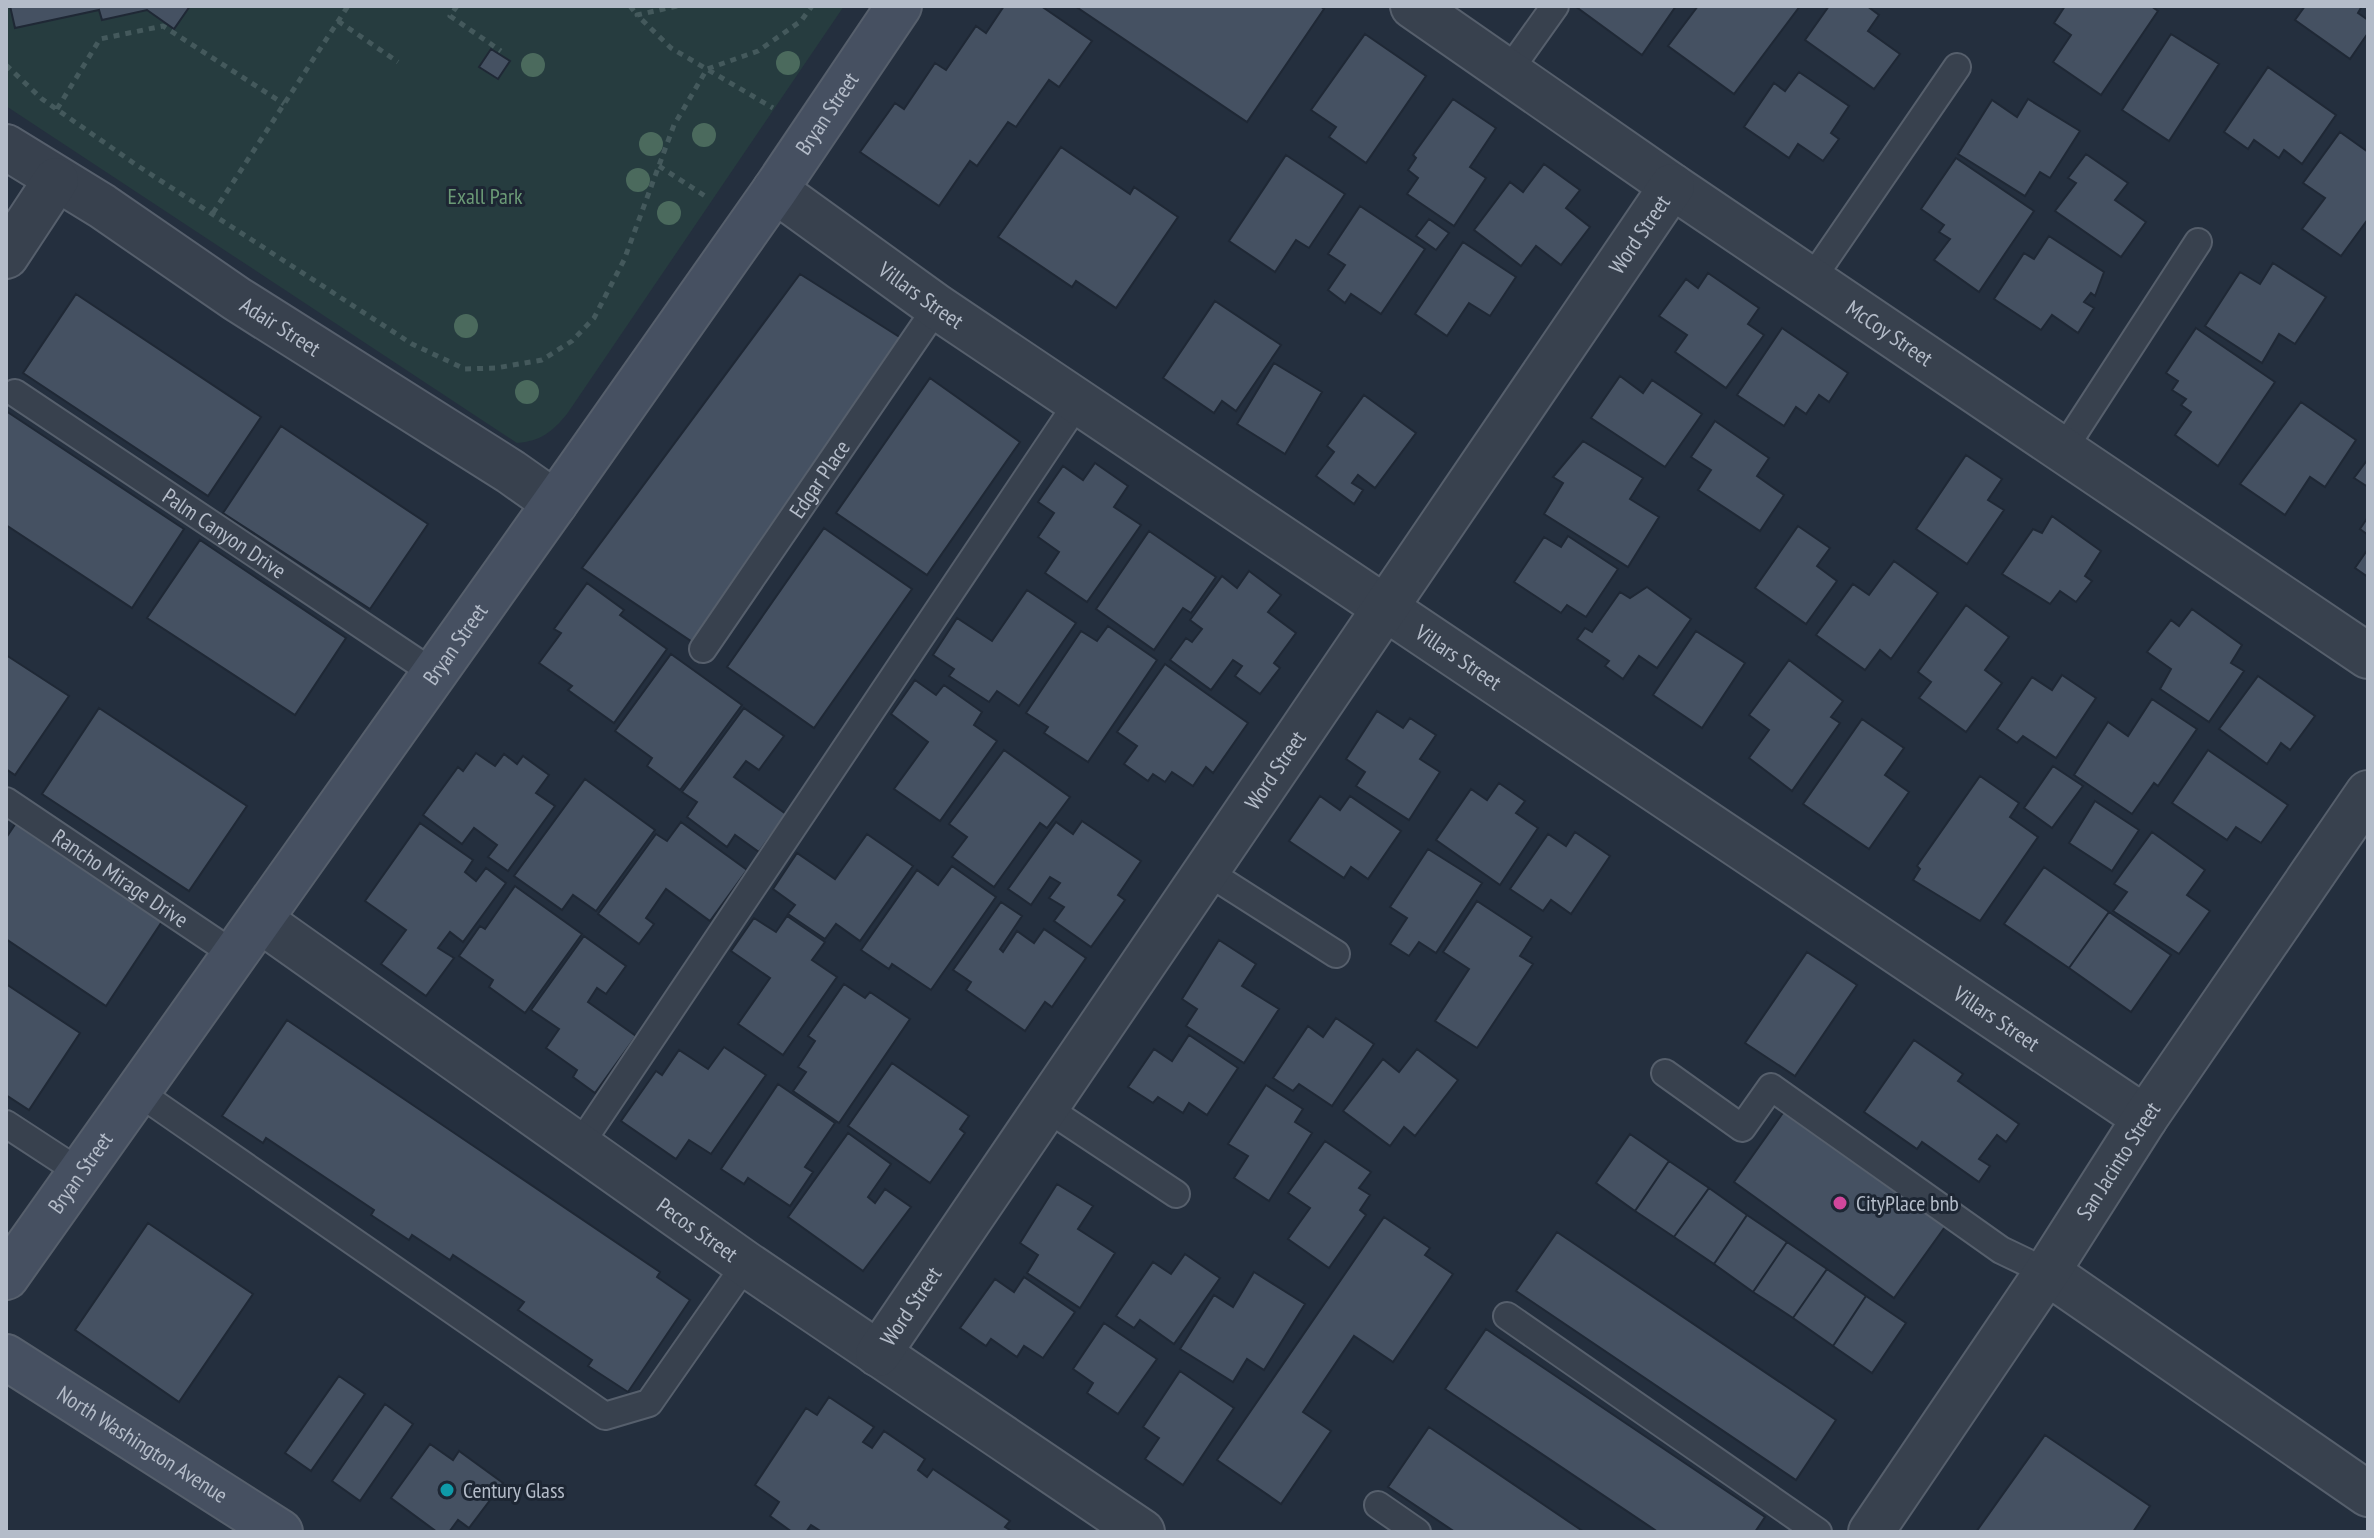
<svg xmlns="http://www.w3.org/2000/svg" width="2374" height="1538" font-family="'PT Sans Narrow',sans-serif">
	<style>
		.green { fill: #263c3f }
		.building { fill: #455162; stroke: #1f2835; stroke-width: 2 }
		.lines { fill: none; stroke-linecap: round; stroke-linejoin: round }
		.lane-casing { stroke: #565f6c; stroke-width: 30 }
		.street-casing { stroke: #565f6c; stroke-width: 48 }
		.secondary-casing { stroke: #565f6c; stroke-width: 48 }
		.path { stroke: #44595c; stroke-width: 5; stroke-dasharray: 6 6; stroke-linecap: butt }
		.lane { stroke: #38414e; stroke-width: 26 }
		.street { stroke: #38414e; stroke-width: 44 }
		.secondary { stroke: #465061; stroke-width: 44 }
		.tree { fill: #4b6a5d }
		.hotel-dot { fill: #d1479c; stroke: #1d2633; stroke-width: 3 }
		.culture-dot { fill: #0f9aa8; stroke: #1d2633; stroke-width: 3 }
		.labels { text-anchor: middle; stroke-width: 6; stroke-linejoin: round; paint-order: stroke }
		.street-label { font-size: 22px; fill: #b4bcc9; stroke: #1d2633 }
		.park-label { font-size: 22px; fill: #6b9a76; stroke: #1d2633 }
		.poi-label { font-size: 22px; fill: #b4bcc9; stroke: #1d2633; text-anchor: start }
	</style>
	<rect width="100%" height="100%" fill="#242f3e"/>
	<path class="green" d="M6,6H844L567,414C552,432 541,441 517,443L6,106Z"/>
	<path class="building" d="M10,6H190L174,29L147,10L102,20L99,10L15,28Z
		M1004,6H1041L1092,41L1059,87L1049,80L1016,127L1008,122L977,166L970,161L939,206L860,152L895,103L904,109L935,63L946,70L976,26L986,33Z
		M1075,6H1320L1324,9L1247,122Z
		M1575,6H1676L1642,55Z
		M1698,6H1800L1734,94L1668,46Z
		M1829,6H1867L1879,15L1868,31L1900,54L1874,89L1805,40Z
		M2065,6H2151L2158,11L2101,95L2053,62L2071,35L2054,23Z
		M2305,6H2362L2358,13L2368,20V33L2350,59L2295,20Z
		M1365,34L1426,76L1366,163L1329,137L1336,127L1311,110Z
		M2171,34L2219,64L2169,141L2122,110Z
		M491,49L510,61L498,79L479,67Z
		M2268,67L2336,115L2302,164L2284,150L2279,158L2254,140L2248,149L2224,132Z
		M1799,72L1849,106L1831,133L1839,139L1823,161L1798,144L1789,158L1744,127L1774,83L1785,91Z
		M1453,99L1496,128L1470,167L1486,178L1454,226L1407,194L1418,178L1408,170L1416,158L1413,155Z
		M2028,99L2080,131L2050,178L2040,172L2025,196L1958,154L1992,100L2017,117Z
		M2340,132L2368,152V219L2341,256L2302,229L2325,198L2303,183Z
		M1061,147L1130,194L1134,187L1178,217L1116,308L1076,281L1072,287L998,237Z
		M2086,154L2128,183L2115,200L2146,222L2121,257L2055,211L2076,183L2068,178Z
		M1286,155L1345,194L1309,248L1296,240L1275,272L1229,241Z
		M1956,158L2034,211L1979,292L1934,260L1950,239L1939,232L1944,225L1921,209Z
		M1544,164L1580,190L1566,208L1590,227L1561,265L1536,246L1521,266L1474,230L1510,182L1523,192Z
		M1360,206L1425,249L1381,314L1351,294L1345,303L1328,290L1345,265L1328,254Z
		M1429,219L1449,233L1436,250L1416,236Z
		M2049,236L2104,272L2095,296L2091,293L2084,302L2094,308L2078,333L2052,315L2041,330L1994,299L2024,253L2034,259Z
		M1463,242L1516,277L1490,316L1469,303L1447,336L1415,314Z
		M2273,263L2326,297L2295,344L2279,334L2262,363L2205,326L2240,272L2260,284Z
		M1708,273L1759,308L1748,324L1764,335L1726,388L1675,352L1687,335L1659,316L1686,279L1698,288Z
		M800,274L901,338L694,643L582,568Z
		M76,294L261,417L208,496L23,373Z
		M1215,301L1281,345L1236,411L1222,401L1214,413L1163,378Z
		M1782,328L1848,373L1829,402L1819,395L1806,414L1796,407L1784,426L1737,395Z
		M2196,328L2275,382L2218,466L2175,435L2191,412L2181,405L2186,399L2172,390L2178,381L2166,373Z
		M1274,363L1322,392L1285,454L1237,424Z
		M1620,376L1643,393L1652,380L1702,414L1665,467L1591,418Z
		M930,378L1020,442L927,575L836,513Z
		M1364,395L1416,433L1375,488L1358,475L1352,483L1363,490L1354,504L1316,476L1334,452L1327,446Z
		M2301,402L2356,440L2325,487L2310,477L2285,515L2240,484Z
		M6,411L184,529L132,608L6,525Z
		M1715,421L1769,458L1757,476L1784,495L1760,531L1698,490L1711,470L1691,457Z
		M281,426L428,524L370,609L223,513Z
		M1583,441L1643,478L1630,499L1659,517L1628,567L1544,514L1563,483L1553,477Z
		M1966,455L2002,479L1988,500L2004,510L1967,564L1916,529Z
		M2368,459V487L2354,478Z
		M1095,463L1128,486L1114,507L1141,525L1087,602L1045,573L1059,552L1038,537L1054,513L1038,502L1063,466L1083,480Z
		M2052,516L2101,551L2085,576L2092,581L2076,602L2060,591L2050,604L2002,574L2033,529L2042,533Z
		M2368,517V535L2360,529Z
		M1798,526L1830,548L1817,566L1837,581L1806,624L1755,588Z
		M824,528L912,589L814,728L727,667Z
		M1149,531L1216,577L1191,613L1183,608L1154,650L1096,609Z
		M1568,536L1618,569L1586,617L1567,605L1561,613L1514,582L1544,537L1561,547Z
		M200,540L346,638L295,715L147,618Z
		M2368,549V577L2355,568Z
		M1894,561L1938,593L1891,659L1880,650L1865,670L1816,635L1853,584L1869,595Z
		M1249,571L1281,595L1268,612L1296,633L1274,663L1280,668L1260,694L1235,676L1242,666L1233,660L1211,690L1170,660L1186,638L1192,642L1202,629L1190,620L1222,576L1237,588Z
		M587,583L624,610L620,615L667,649L614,723L568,690L572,686L539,663L561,633L554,629Z
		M1647,587L1691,619L1657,668L1639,656L1623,679L1605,666L1609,661L1577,639L1585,628L1592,632L1620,592L1630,598Z
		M1027,590L1076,623L1019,706L997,691L989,702L949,676L954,669L933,655L957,618L992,641Z
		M1966,605L2009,637L1985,670L2002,683L1966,732L1919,698L1931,682L1918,672Z
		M2192,609L2242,645L2231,663L2244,671L2209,722L2160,689L2171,669L2147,652L2171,620L2179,626Z
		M1108,626L1157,660L1088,762L1044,733L1048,727L1026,713L1081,631L1097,641Z
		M1696,631L1745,663L1702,728L1653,695Z
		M671,654L742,705L680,790L647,766L652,758L615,731Z
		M6,655L69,696L15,775L6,769Z
		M1789,660L1843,701L1831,717L1840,723L1792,791L1749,758L1769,730L1749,715Z
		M1165,664L1248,723L1213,773L1206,767L1193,786L1172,772L1165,782L1153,774L1148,781L1124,764L1137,746L1117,732Z
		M2062,675L2096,698L2056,758L2023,736L2017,743L1997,729L2032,677L2052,690Z
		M2258,676L2315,716L2290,750L2281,743L2267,764L2219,729Z
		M915,680L936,695L944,685L982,712L974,725L997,741L940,821L894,789L928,742L891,714Z
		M2152,699L2197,729L2158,786L2154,783L2132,814L2074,775L2108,722L2128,736Z
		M99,708L247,806L189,891L42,794Z
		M744,708L784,736L759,770L746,761L734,777L786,814L759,852L735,835L727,847L687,817L697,802L682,792Z
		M1377,711L1403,728L1410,718L1436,735L1420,759L1440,772L1409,820L1356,786L1365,772L1346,759Z
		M1862,719L1904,748L1885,775L1909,792L1869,849L1803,804Z
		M1004,750L1070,797L1047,828L1040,823L994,887L952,857L967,837L949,824Z
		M2208,750L2288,805L2261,843L2236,827L2227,840L2172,803Z
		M476,753L495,766L504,754L517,764L523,756L549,775L536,793L555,806L508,871L488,857L497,845L474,828L462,844L423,815L458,767L463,771Z
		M2053,766L2083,786L2052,828L2024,808Z
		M1980,776L2019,803L2010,817L2038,837L1980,921L1913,880L1920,869L1917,866Z
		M585,779L655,830L596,911L573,895L562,910L514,876Z
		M1499,783L1525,801L1516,813L1538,828L1500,885L1436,840L1471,789L1487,800Z
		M1320,796L1340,810L1350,796L1401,831L1368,879L1351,867L1344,878L1289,841Z
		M2095,801L2139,830L2112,871L2069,843Z
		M1082,821L1141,861L1118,895L1125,900L1091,947L1054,921L1064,907L1049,898L1060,883L1050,877L1031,905L1008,889L1056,822L1073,834Z
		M681,822L747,870L710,921L666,889L646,918L654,924L639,944L598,914L656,834L667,841Z
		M16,823L163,920L106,1006L6,939V838Z
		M420,823L473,860L465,872L476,881L486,868L506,883L463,942L450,932L438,948L454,958L426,996L381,964L406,930L365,901Z
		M1575,832L1610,856L1571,914L1551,900L1543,911L1510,889L1548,834L1566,846Z
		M2152,832L2205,870L2187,895L2210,911L2179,954L2113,911L2127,892L2114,884Z
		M867,834L913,866L860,941L836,924L825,939L788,914L795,905L773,889L797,853L835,879Z
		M1428,849L1482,883L1436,953L1419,942L1409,956L1390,944L1407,918L1390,907Z
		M952,866L996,897L931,990L892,964L889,969L861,950L917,870L938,885Z
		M2044,867L2109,912L2069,968L2004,924Z
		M515,886L582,934L525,1013L489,987L493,980L459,956L480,926L485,929Z
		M1477,901L1532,937L1520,956L1533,964L1477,1048L1435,1021L1469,969L1443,952Z
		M1001,902L1022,916L1000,949L1003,952L1017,931L1034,943L1044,929L1086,958L1052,1007L1045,1002L1025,1031L966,990L971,982L953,970Z
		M2109,912L2171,955L2131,1012L2069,968Z
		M787,916L825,942L812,960L837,977L783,1055L738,1024L770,978L731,951L754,918L776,932Z
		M584,936L626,966L606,994L597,988L588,1002L636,1036L595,1093L573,1077L577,1070L546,1048L559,1029L531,1010Z
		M1219,940L1256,964L1242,986L1279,1009L1244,1063L1186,1026L1197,1009L1182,999Z
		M1807,952L1857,985L1795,1076L1745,1043Z
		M6,984L80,1033L29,1110L6,1095Z
		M844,984L865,998L870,992L910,1019L839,1123L793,1091L806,1072L798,1067L815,1041L808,1036Z
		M1336,1018L1374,1044L1332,1106L1299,1084L1293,1091L1273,1078L1308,1026L1323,1037Z
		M287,1020L660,1272L657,1277L690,1300L628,1392L588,1366L592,1360L518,1310L524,1302L453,1255L450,1260L412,1235L409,1240L371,1215L374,1210L266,1138L263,1143L222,1116Z
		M1189,1035L1238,1068L1207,1115L1189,1103L1183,1113L1158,1097L1153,1103L1128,1087L1154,1049L1172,1061Z
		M1914,1040L1963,1074L1958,1081L2019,1124L2006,1142L1997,1135L1979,1159L1990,1166L1979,1182L1922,1142L1917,1149L1864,1112Z
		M724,1047L766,1075L711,1154L689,1140L676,1159L621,1121L656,1071L662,1075L679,1050L708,1069Z
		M1417,1049L1458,1080L1415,1136L1404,1127L1390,1146L1343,1111L1383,1059L1399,1072Z
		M892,1063L969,1116L960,1129L965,1133L930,1183L848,1126Z
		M778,1084L835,1123L805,1167L813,1172L790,1206L748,1178L744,1184L721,1169Z
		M1266,1085L1303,1109L1295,1122L1312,1133L1269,1201L1234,1178L1248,1156L1228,1144Z
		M1785,1110L1947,1224L1894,1298L1734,1182Z
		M848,1133L891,1164L868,1197L875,1203L885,1189L911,1207L863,1271L788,1217Z
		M1630,1134L1669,1161L1635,1211L1596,1183Z
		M1325,1141L1371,1172L1359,1188L1370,1195L1360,1210L1366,1215L1329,1268L1288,1239L1310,1208L1288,1193Z
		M1669,1161L1709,1188L1674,1237L1635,1211Z
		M1057,1184L1093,1206L1078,1229L1115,1253L1080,1308L1027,1273L1038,1255L1020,1243Z
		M1709,1188L1747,1215L1714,1264L1674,1237Z
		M1747,1215L1787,1242L1753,1292L1714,1264Z
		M1384,1217L1430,1248L1425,1255L1453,1274L1393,1362L1354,1336L1303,1412L1331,1431L1281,1504L1217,1460Z
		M148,1223L253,1294L179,1402L75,1330Z
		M1557,1232L1836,1420L1796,1480L1516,1291Z
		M1787,1242L1827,1269L1793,1318L1753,1292Z
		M1185,1254L1220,1278L1174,1344L1140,1320L1134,1328L1116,1316L1153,1262L1171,1274Z
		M1827,1269L1866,1296L1833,1346L1793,1318Z
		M1254,1272L1305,1304L1264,1370L1247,1359L1233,1382L1180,1349L1214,1295L1233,1307Z
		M1024,1277L1075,1312L1043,1358L1024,1346L1017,1357L991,1339L986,1346L960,1328L995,1279L1014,1292Z
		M1866,1296L1906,1323L1872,1373L1833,1346Z
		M1104,1323L1157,1359L1118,1414L1087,1393L1093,1383L1073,1369Z
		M1486,1329L1765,1517L1755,1532H1658L1445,1389Z
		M1180,1371L1234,1408L1183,1485L1145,1459L1159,1438L1143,1427Z
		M339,1376L365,1394L311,1471L285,1453Z
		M829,1397L874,1427L863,1442L872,1448L884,1431L925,1459L918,1470L927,1477L933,1469L1010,1521L1005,1527L1013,1532H822L811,1525L806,1532H792L770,1516L779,1502L755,1485L806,1408L817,1415Z
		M385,1404L413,1424L360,1501L332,1481Z
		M1429,1427L1584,1532H1455L1388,1487Z
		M2045,1435L2150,1506L2133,1532H1976Z
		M430,1444L453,1460L459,1451L503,1483L469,1528L458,1520L449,1532H437L391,1498Z"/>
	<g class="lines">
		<g class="lane-casing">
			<g id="lane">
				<path d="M1508,72L1555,6"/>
				<path d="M1811,280L1957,67"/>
				<path id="s1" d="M15,393L435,674"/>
				<path d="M2063,450L2198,242"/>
				<path id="s2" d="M703,649L937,307"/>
				<path id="s3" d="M6,801L235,955"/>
				<path d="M1206,871L1336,954"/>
				<path d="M1665,1073L1742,1128L1771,1087L2001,1250L2047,1272"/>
				<path d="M138,1092L605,1416L649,1403L746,1264"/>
				<path d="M1045,1107L1176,1194"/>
				<path d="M6,1124L81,1173"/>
				<path d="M579,1146L1078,402"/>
				<path d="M1507,1316L1818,1532"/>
				<path d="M1378,1505L1417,1532"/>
			</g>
		</g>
		<g class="street-casing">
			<g id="street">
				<path id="s4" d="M1413,6L1672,186L2368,656"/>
				<path id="s5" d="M6,147L102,206L237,299L511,472L555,503"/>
				<path id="s6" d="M775,190L937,307L2145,1118"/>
				<path d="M6,256L56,180"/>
				<path id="s7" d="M260,920L746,1264L1142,1532"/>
				<path d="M2047,1272L2368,1494"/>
				<path id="s8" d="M878,1354L1672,186"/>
				<path id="s9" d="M1871,1532L2047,1272L2145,1118L2368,793"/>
			</g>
		</g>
		<g class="secondary-casing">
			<g id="secondary">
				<path id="s10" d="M6,1277L555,503L775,190L899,6"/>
				<path id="s11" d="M6,1357L280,1532"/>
			</g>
		</g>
		<path class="path" d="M457,6L450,16L501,51
			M630,6L637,15
			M677,6L637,15L671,48L773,108
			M338,21L398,62
			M6,65L42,99L135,164L412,344L465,369L496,368L542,360L572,341L594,318L624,260L674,125L707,69L758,51L801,21L812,6
			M57,109L100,39L163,26L284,104
			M659,166L708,198
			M213,213L348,6"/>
		<use href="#lane" class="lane"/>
		<use href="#street" class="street"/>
		<use href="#secondary" class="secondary"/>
	</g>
	<g class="tree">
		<circle cx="788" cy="63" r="12"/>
		<circle cx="533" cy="65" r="12"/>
		<circle cx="704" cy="135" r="12"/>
		<circle cx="651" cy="144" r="12"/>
		<circle cx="638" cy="180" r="12"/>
		<circle cx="669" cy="213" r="12"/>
		<circle cx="466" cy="326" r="12"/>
		<circle cx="527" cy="392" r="12"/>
	</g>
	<circle class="hotel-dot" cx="1840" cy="1203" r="8"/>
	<circle class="culture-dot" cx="447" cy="1490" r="8"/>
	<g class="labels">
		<g class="street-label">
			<text dy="8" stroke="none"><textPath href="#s10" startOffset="1424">Bryan Street</textPath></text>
			<text dy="8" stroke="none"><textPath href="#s8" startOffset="1354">Word Street</textPath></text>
			<text dy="8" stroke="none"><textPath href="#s6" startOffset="180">Villars Street</textPath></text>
			<text dy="8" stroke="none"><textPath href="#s5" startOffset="328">Adair Street</textPath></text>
			<text dy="8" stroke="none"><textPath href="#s4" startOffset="578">McCoy Street</textPath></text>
			<text dy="8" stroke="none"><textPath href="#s2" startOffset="206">Edgar Place</textPath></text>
			<text dy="8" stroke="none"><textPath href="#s1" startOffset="252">Palm Canyon Drive</textPath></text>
			<text dy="8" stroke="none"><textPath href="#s10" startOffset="776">Bryan Street</textPath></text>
			<text dy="8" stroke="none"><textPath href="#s6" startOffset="828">Villars Street</textPath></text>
			<text dy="8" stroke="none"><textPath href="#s8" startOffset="706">Word Street</textPath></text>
			<text dy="8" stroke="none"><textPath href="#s3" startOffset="138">Rancho Mirage Drive</textPath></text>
			<text dy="8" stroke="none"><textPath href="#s6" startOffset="1476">Villars Street</textPath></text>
			<text dy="8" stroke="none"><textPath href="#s9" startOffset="446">San Jacinto Street</textPath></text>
			<text dy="8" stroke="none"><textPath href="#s10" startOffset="128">Bryan Street</textPath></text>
			<text dy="8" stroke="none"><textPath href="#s7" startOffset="536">Pecos Street</textPath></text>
			<text dy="8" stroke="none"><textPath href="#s8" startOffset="58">Word Street</textPath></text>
			<text dy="8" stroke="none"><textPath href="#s11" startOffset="162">North Washington Avenue</textPath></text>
		</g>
		<g class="park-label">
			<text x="485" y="204">Exall Park</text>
		</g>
		<g class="poi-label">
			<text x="1856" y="1211">CityPlace bnb</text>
			<text x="463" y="1498">Century Glass</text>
		</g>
	</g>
	<rect width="2374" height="1538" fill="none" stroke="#b4bcc9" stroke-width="16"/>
</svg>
